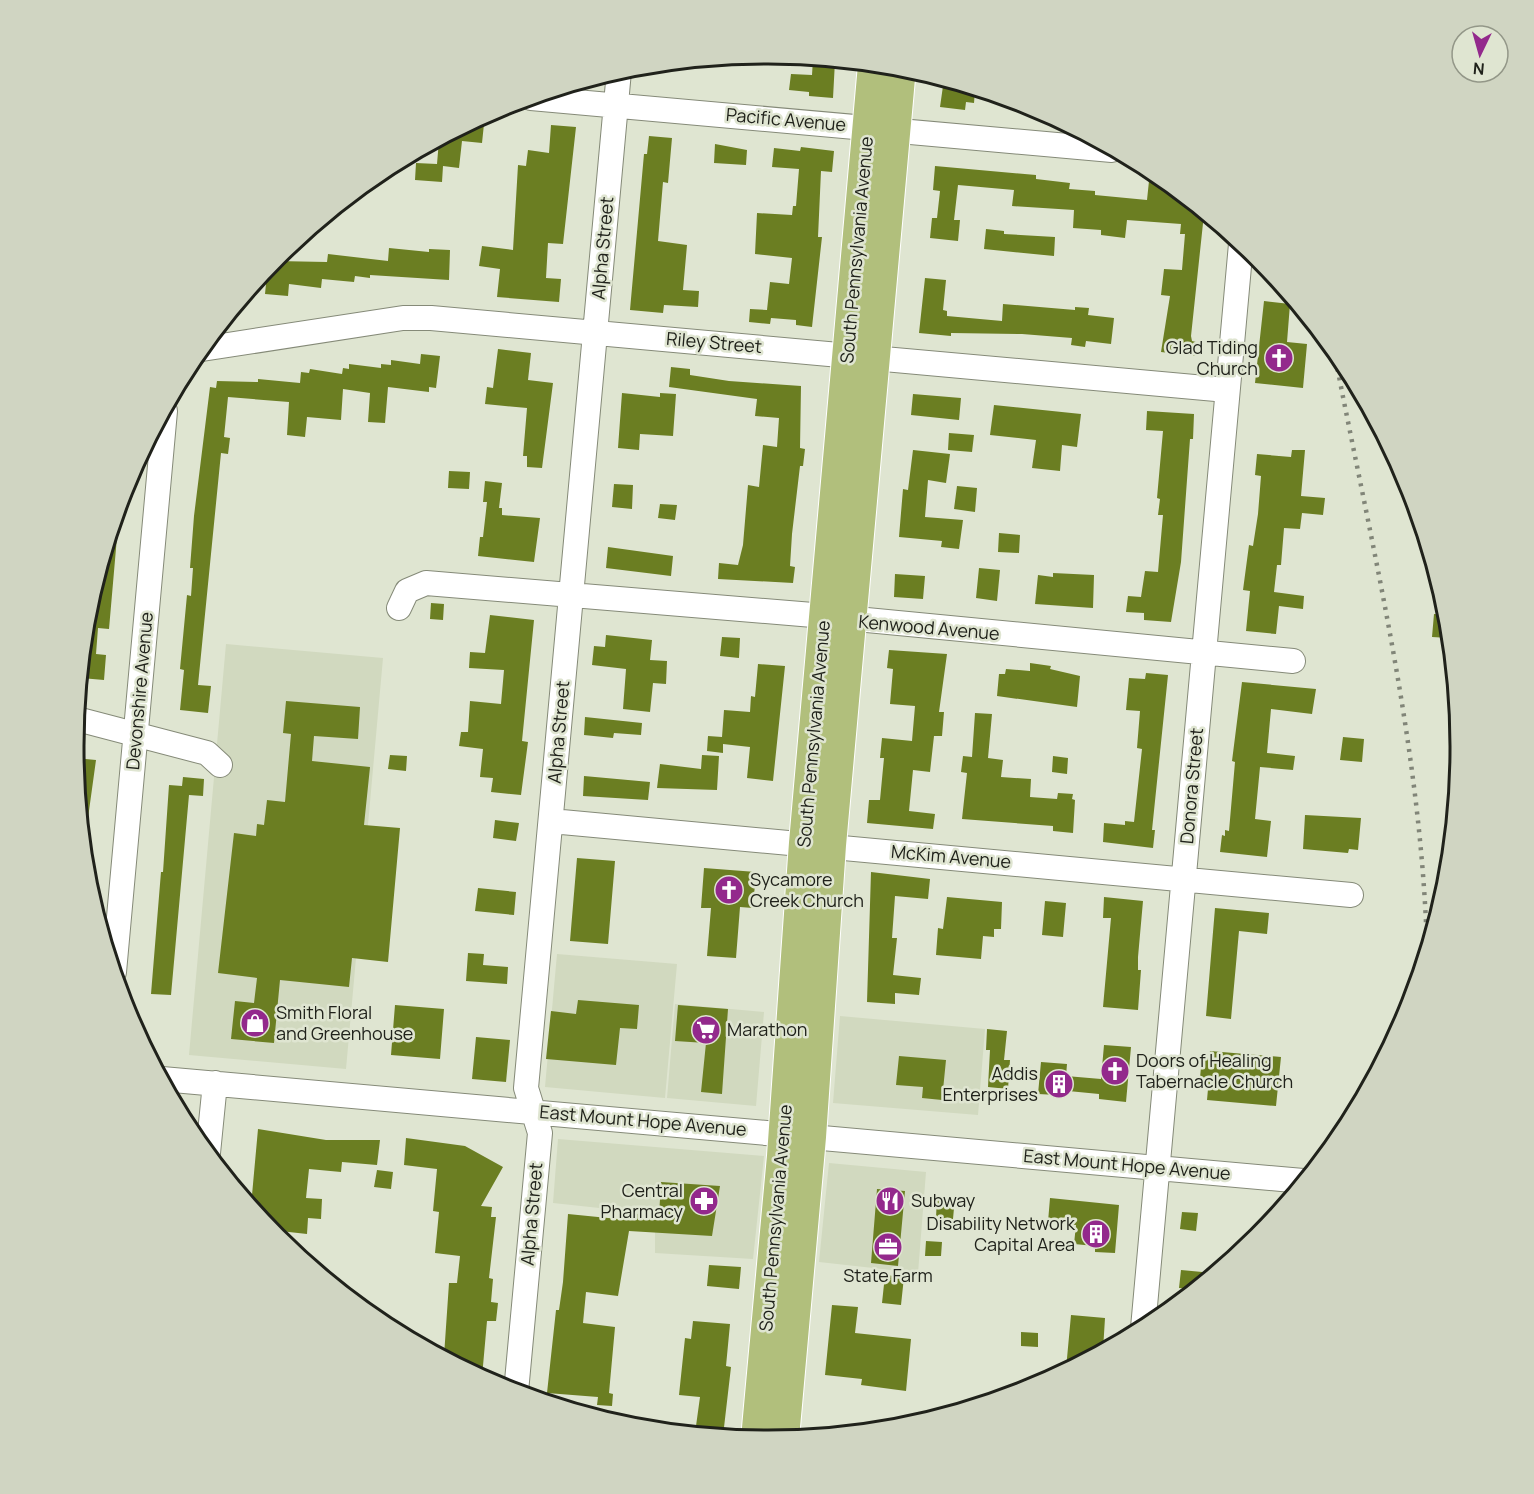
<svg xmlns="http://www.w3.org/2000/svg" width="1534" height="1494" font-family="Manrope,sans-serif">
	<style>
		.built { fill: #d1d9bf }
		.building { fill: #6b7e22 }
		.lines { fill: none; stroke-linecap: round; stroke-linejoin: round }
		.minor-casing { stroke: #858a78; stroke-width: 26 }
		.major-casing { stroke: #fff; stroke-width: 32 }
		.minor { stroke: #fff; stroke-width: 24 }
		.major { stroke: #b1bf7c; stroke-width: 30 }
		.rail { stroke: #818578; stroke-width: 4.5; stroke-dasharray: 3 6; stroke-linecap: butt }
		.labels { text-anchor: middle; stroke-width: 5; stroke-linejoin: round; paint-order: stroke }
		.street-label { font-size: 18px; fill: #20221b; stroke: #dfe5d1 }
		.poi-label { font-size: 18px; fill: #20221b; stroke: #dfe5d1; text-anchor: start }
		.rim { fill: none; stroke: #20221b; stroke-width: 3 }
	</style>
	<rect width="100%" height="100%" fill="#dfe5d1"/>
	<path class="built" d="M226,644L383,658L346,1069L189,1055Z
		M557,954L677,964L665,1098L545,1087Z
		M675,1004L764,1012L756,1106L667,1098Z
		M840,1016L985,1029L978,1115L833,1103Z
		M558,1139L764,1156L753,1259L655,1253V1214L553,1203Z
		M829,1163L926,1172L918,1273L819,1262Z"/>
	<path class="building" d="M813,59L835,61L833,98L809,96V92L789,90L791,74L812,75Z
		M943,86L975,90L974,103L966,102L965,110L940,107Z
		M471,123L484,124L482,143L462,141L459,168L443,166L442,182L415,180L416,163L437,164L439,140Z
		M551,125L576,127L563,244L548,243L546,278L561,279L559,302L497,297L500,269L479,266L482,246L513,250L518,165L526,166L528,150L549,153Z
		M649,136L672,138L668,183L663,182L658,241L687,245L683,290L699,291L698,307L664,305L663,313L630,310L644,154H647Z
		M715,144L747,150L746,165L714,163Z
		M801,147L834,151L832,172L821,171L818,237H822L812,327L796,325V320L771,318L770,324L749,322L750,309L767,310L770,282L789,284L792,258L755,254L757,213L792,215L793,206H796L799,169L772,167L774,148L800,151Z
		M935,166L1036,175V179L1070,183L1069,189L1095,191V195L1147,200L1149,181L1166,182L1204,214L1191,336L1192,341L1196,342L1195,356L1161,352L1170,296L1161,295L1164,269L1182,270L1185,234H1180L1181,224L1127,220L1125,238L1101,235V230L1073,228L1074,210L1012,206L1014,190L958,185L954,220H960L958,241L930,238L932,218H937L940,191L933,190Z
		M986,229L1004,231V234L1055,237L1054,256L984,249Z
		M389,248L429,252V249L450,250L449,280L370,275V278L355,276L354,282L322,279L321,288L289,284L288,296L265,294L267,274L275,275L276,261L327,262L328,254L388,261Z
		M925,278L946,280L943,310L947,311V316L1002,321L1003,304L1075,310V307L1089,308L1088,315L1114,318L1111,344L1086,341L1085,347L1071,345L1072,338L1022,334L951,333V336L919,333Z
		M1264,301L1290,304L1287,342L1307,344L1303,388L1255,383Z
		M498,349L531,353L528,380L553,383L542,468L527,467V456H523L527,408L485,404L487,387L493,388Z
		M421,354L440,356L436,388L429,387V392L388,387L385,423L368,422L370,393L343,389L341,420L307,417L305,437L287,435L289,402L228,397L224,437L230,438L228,454L221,453L198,685L211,686L208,713L180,710L184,670L180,669L187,595L191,596L193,568H190L194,516L210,387L216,388L217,381L258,382V379L300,383L301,372L309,373L310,369L342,374L343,368L349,369V364L381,368V364L391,365V360L420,364Z
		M671,367L690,369V375L729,381L801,386L800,448L805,449L803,466H800L792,534L790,566L795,567L793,583L718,579L719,563L738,565L743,545L748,485L759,487L763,445L777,447L779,418L755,416L757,399L669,387Z
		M622,393L660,397V393L676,394L673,436L640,434L639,450L618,448Z
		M913,394L961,398L959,420L911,415Z
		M994,405L1081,414L1077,447L1062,445L1060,471L1032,468L1036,440L990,435Z
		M1147,411L1194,414L1193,439H1190L1181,562L1171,622L1144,620V613L1126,612L1128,596L1141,597L1145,571L1158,572L1163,515H1158L1160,499L1157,498L1163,431L1146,430Z
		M949,433L974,435L972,452L948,450Z
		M913,450L950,454L946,483L928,480L925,517L963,520L959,549L941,547L942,541L899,537L903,489L908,490Z
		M1292,450H1305L1301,496L1325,498L1323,515L1302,513L1300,529L1284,528L1281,565H1277L1274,592L1304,596L1303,609L1279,606L1276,634L1246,631L1250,591L1243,590L1249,545L1253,546L1258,514L1261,476L1255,475L1257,454L1291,457Z
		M449,471L470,472L469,489L448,488Z
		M485,481L502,483L499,508H502V515L540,518L534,562L478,556L480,537H483L487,502H483Z
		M614,484L633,485L632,509L612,507Z
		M957,486L977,488L975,512L954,509Z
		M660,504L677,505L675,520L658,518Z
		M999,533L1020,535L1019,553L998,552Z
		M111,535L117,537L109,629L98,628L96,654L106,655L104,680L81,678L87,611Z
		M608,547L673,556L671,576L606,568Z
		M979,568L1000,570L997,601L976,598Z
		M1053,573L1094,575L1093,608L1035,604L1038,575L1053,577Z
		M895,574L925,576L923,599L894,597Z
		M431,603L444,604L443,620L430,619Z
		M1434,614L1447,615L1449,638L1432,637Z
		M490,615L534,620L522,741L528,742L521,795L491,792L493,778L480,777L483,749L459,746L461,732H468L470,701L501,704L504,670L469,668L470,652L485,653Z
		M606,635L652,640L650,660L667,661L666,684L653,683L650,712L623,709L626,669L592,665L594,646L605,647Z
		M722,637L740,638L739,658L720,656Z
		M889,650L947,654L939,712H944L942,736H934L930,772L913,770L909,811L935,814L933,829L867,823L869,800H880L884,758H880L882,738L912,741L915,706L890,704L893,669L887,668Z
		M1030,663L1051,666L1050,669L1080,676L1077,707L997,696L999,674H1005L1006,669L1030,671Z
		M758,664L785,666L773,781L747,778L750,747L723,744V753L707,751L708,736L722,737L724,710L750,712L751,696L755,697Z
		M1146,673L1168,675L1152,830H1155L1153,848L1103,842L1104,823L1125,825V821L1134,822L1142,749L1137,748L1140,711L1126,710L1129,678L1145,679Z
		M1242,682L1316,689L1312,714L1271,709L1267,753L1295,756L1293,770L1260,767L1255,819L1271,821L1267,857L1220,852L1222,835L1225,836V830L1229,831L1235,762L1232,761Z
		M286,701L360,707L358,739L314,736L312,761L370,767L364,825L400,828L388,962L352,958L349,987L280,980L274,1043L231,1039L235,1001L254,1003L257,978L218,973L234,833L256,836L257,824L264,825L267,800L285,802L291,734L283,733Z
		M975,713L992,714L988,758L1003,760L1001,777L1031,779L1030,797L1057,799L1058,793L1073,794L1072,799L1075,800L1073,833L1053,831V826L962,819L967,773L961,772L963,756L972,757Z
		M585,717L642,723L641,735L614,733L613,738L584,735Z
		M1343,737L1364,739L1362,762L1340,760Z
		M390,755L407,756L406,771L388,769Z
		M702,755L719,756L717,790L657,788L660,764L701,769Z
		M1053,756L1068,758L1067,774L1052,772Z
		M75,758L96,760L88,818H81Z
		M584,776L650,782L648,800L583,796Z
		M183,777L204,779L203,796L189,795L171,995L151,994L161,872H163L169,785L182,786Z
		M1305,815L1361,818L1358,850L1349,849L1348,853L1303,849Z
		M495,820L519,823L516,841L493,838Z
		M577,858L615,861L608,944L570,941Z
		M704,868L756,872L753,908L740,907L736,958L707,956L711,908H701Z
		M871,872L930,879L928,899L895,896L892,938H897L893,975L921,978L919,995L895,993V1004L867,1002Z
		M478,888L516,892L514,915L475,911Z
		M947,897L1002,902L1001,929H994V937L983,936L981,959L936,955L938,928L943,929Z
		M1104,897L1143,901L1138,957V970H1141L1138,1010L1103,1007L1111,918H1103Z
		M1045,901L1066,903L1063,937L1042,935Z
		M1215,908L1269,913L1267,934L1239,931L1231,1019L1206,1016Z
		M468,953L484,954L483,965L508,967L507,984L466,981Z
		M578,1000L639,1005L637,1029L620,1028L616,1065L546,1059L551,1011L576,1014Z
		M395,1005L444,1009L440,1059L391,1055Z
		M678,1005L728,1009L722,1094L701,1092L706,1043L675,1041Z
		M987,1029L1007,1031L1004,1060H1010L1008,1089L988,1087L990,1050H986Z
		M476,1037L510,1040L506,1082L472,1079Z
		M1104,1045L1131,1047L1126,1102L1099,1099V1094L1058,1090L1057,1095L1038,1094L1041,1062L1067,1064L1066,1076L1101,1079Z
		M1210,1051L1281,1057L1276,1106L1207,1100L1208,1089L1199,1088L1202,1057L1209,1058Z
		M899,1056L946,1060L942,1100L922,1098L923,1087L896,1085Z
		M258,1129L326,1140H380L377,1165L342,1162L341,1172L309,1169L306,1198L322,1199L321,1219L308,1218L307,1234L271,1230L251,1206Z
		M406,1138L465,1146L503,1167L481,1206L492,1207L491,1217H496L489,1278L493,1279L491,1302L498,1303L496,1321H487L482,1377L444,1356L449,1283H457L460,1256L435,1253L439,1212L433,1211L437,1169L404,1165Z
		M377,1170L393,1172L391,1189L374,1187Z
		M661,1182L720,1186L712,1236L629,1231L618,1296L586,1292L583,1323L615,1327L609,1393L613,1394L612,1406L597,1405L598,1397L547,1393L556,1310H559L563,1282L568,1214L618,1219L619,1212L659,1216Z
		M877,1189L905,1191L898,1266L871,1263Z
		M937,1196L955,1197L953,1219L936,1218Z
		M1050,1198L1119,1205L1115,1253L1095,1252V1246L1074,1244L1076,1225L1048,1222Z
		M1182,1212L1198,1213L1196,1231L1180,1229Z
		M926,1241L942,1242L941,1256H925Z
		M709,1265L741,1267L739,1289L707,1286Z
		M1181,1270L1213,1273L1193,1289L1179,1288Z
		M885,1275L904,1277L901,1305L882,1303Z
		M832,1305L858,1307L855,1333L911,1339L906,1391L861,1385L862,1379L825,1375Z
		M1071,1315L1105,1318L1103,1350L1066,1369Z
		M693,1321L730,1324L726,1366L731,1367L723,1436L703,1434L704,1427L696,1426L700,1397L679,1395L685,1338L691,1339Z
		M1021,1332L1038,1333V1347L1021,1346Z"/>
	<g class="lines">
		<g class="minor-casing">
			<path id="minor" d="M531,98L1112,150
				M202,349L403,318H431L1227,390
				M399,608L407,591L426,583L825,616L1293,661
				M77,719L207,753L220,765
				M551,821L1351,895
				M114,972L165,411
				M162,1079L1303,1181
				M208,1153L215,1083
				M1143,1328L1241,244
				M516,1392L540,1133L526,1088L619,71"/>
		</g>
		<g class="major-casing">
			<path id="major" d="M784,1438L811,1137L831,845L901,67
				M756,1439L782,1156L804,843L873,65"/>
		</g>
		<use href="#minor" class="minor"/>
		<use href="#major" class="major"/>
		<path class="rail" d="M1334,351C1372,548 1421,746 1427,948"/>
	</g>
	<defs>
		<g id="church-disc" transform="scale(1.5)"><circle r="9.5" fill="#93298c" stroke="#dfe5d1"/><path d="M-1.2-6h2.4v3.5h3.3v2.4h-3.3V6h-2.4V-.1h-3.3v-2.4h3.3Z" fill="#fff"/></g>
		<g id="shop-disc" transform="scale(1.5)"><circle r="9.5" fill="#93298c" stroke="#dfe5d1"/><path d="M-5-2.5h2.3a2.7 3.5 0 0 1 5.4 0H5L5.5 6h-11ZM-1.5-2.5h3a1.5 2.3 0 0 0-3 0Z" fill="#fff"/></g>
		<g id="supermarket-disc" transform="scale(1.5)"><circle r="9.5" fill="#93298c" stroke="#dfe5d1"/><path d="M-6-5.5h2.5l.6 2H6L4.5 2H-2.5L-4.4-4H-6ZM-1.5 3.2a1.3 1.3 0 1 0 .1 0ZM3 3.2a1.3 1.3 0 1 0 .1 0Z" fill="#fff"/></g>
		<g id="building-disc" transform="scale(1.5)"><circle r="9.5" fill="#93298c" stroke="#dfe5d1"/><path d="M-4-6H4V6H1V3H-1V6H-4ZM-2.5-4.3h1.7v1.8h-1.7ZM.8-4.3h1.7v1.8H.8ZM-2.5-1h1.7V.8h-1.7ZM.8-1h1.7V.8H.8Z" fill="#fff"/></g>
		<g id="pharmacy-disc" transform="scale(1.5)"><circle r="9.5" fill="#93298c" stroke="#dfe5d1"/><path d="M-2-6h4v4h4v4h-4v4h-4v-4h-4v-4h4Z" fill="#fff"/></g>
		<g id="restaurant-disc" transform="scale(1.5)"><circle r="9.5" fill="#93298c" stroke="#dfe5d1"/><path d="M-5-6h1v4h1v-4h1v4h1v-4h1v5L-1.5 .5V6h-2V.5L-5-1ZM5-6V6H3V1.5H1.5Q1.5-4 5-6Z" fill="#fff"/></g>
		<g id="office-disc" transform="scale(1.5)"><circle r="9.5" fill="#93298c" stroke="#dfe5d1"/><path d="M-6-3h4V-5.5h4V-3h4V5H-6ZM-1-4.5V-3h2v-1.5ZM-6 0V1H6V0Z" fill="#fff"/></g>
	</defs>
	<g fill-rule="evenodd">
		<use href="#church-disc" x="1279" y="358"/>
		<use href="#church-disc" x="729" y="890"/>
		<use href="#shop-disc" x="255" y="1023"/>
		<use href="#supermarket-disc" x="706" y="1030"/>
		<use href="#church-disc" x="1115" y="1071"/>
		<use href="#building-disc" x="1059" y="1084"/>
		<use href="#pharmacy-disc" x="704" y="1201"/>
		<use href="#restaurant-disc" x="890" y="1201"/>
		<use href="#building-disc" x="1096" y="1234"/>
		<use href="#office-disc" x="888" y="1247"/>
	</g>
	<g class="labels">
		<g class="street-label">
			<text transform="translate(786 120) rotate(5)" y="6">Pacific Avenue</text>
			<text transform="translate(603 248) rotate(-85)" y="6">Alpha Street</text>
			<text transform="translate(857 250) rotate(-85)" y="6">South Pennsylvania Avenue</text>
			<text transform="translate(714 343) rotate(5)" y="6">Riley Street</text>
			<text transform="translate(929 628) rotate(5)" y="6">Kenwood Avenue</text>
			<text transform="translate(140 691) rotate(-85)" y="6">Devonshire Avenue</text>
			<text transform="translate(559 732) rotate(-85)" y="6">Alpha Street</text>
			<text transform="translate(814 734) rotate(-85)" y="6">South Pennsylvania Avenue</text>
			<text transform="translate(1192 786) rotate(-85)" y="6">Donora Street</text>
			<text transform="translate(951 857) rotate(5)" y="6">McKim Avenue</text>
			<text transform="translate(643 1121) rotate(5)" y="6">East Mount Hope Avenue</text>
			<text transform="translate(1127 1165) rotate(5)" y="6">East Mount Hope Avenue</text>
			<text transform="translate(532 1214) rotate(-85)" y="6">Alpha Street</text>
			<text transform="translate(776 1218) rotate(-85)" y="6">South Pennsylvania Avenue</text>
		</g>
		<g class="poi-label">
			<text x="1258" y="354" text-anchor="end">Glad Tiding<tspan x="1258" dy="21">Church</tspan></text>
			<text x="750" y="886">Sycamore<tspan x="750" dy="21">Creek Church</tspan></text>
			<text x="276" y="1019">Smith Floral<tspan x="276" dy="21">and Greenhouse</tspan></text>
			<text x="727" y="1036">Marathon</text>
			<text x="1136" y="1067">Doors of Healing<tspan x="1136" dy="21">Tabernacle Church</tspan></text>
			<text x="1038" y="1080" text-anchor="end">Addis<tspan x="1038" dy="21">Enterprises</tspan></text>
			<text x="683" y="1197" text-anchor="end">Central<tspan x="683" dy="21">Pharmacy</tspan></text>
			<text x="911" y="1207">Subway</text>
			<text x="1075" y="1230" text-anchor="end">Disability Network<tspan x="1075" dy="21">Capital Area</tspan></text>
			<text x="888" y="1282" text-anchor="middle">State Farm</text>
		</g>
	</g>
	<path d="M0 0H1534V1494H0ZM766 64H768A682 682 0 0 1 1450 746V748A682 682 0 0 1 768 1430H766A682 682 0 0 1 84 748V746A682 682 0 0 1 766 64Z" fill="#d0d5c2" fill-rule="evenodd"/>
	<path class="rim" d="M766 64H768A682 682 0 0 1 1450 746V748A682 682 0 0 1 768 1430H766A682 682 0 0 1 84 748V746A682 682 0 0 1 766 64Z"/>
	<g transform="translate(1480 54) rotate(185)"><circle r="28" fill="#dfe5d1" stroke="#939788" stroke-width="1.5"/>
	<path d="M0-4.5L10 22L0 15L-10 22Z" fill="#93298c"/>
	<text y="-9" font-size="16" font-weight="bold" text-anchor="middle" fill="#20221b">N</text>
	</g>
</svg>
